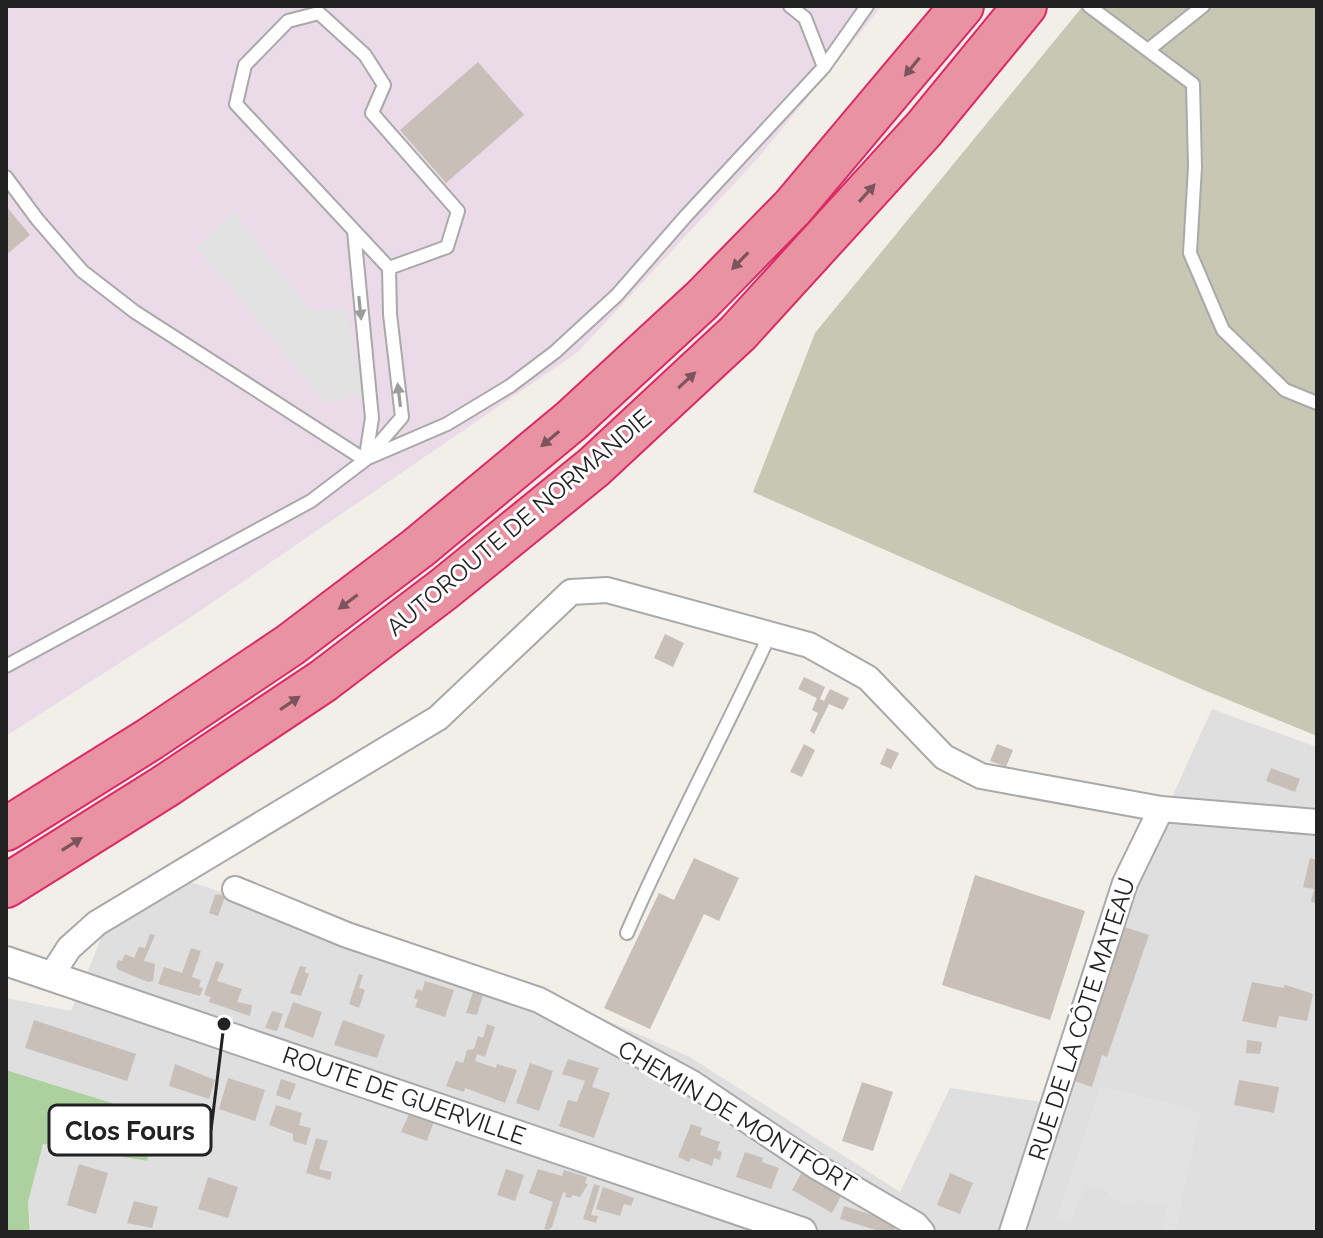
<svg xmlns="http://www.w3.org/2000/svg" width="1323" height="1238" font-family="Raleway,sans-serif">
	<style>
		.residential { fill: #e0dfdf }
		.industrial { fill: #ebdbe8 }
		.construction { fill: #c7c7b4 }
		.forest { fill: #add19e }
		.parking { fill: #e2e2e2 }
		.building { fill: #c7bfb8 }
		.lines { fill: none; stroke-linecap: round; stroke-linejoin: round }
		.service-casing { stroke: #a9a9a9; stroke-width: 16 }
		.minor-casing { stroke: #a9a9a9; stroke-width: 28 }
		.tertiary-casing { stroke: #a9a9a9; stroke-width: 32 }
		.motorway-casing { stroke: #dc2a67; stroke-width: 46 }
		.service { stroke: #fff; stroke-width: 12 }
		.minor { stroke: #fff; stroke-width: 24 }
		.tertiary { stroke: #fff; stroke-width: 28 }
		.motorway { stroke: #e892a2; stroke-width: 42 }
		.oneway { fill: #7b545c }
		.oneway2 { fill: #9c9c9c }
		.labels { text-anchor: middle; stroke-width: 6; stroke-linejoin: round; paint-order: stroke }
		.street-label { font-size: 24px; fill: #222; stroke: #fff }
		.leader { fill: none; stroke: #222; stroke-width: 3 }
		.callout-dot { fill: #222; stroke: #fff; stroke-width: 3 }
		.callout { fill: #fff; stroke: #222; stroke-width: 3 }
		.callout-label { font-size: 26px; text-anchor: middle; font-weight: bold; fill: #222 }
	</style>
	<rect width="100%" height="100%" fill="#f2efe9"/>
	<path class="residential" d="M1212,709L1317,747V1232H31L28,1202L42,1144L147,1161L160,1118L6,1070V998L71,1011L103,934L184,880L556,998L690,1057L900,1192L950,1088L1035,1101L1056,1108L1129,892Z"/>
	<path class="industrial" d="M6,6H882L759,157L578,352L188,619L6,736Z"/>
	<path class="construction" d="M1083,6H1317V736L1204,690L753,492L815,333Z"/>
	<path class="forest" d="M6,1070L160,1118L147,1161L43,1144L28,1202L30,1232H6Z"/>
	<path class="parking" d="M234,211L310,311L346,308L362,394L325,403L196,247Z
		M1101,1086L1201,1112L1175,1232H1162L1167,1205L1140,1200L1128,1204L1121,1203L1113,1200L1107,1191L1085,1185L1071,1222L1056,1219Z"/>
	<path class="building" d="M478,62L524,115L446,183L400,130Z
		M6,206L30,235L6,255Z
		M665,634L684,643L673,667L654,658Z
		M804,677L825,687L820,699L824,701L830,689L849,698L843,710L829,704L814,734L810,731L818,713L812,710L817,698L798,689Z
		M804,744L815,750L802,777L790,772Z
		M997,744L1013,750L1006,767L990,761Z
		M887,748L899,753L891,769L880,764Z
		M1271,768L1300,779L1295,792L1266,781Z
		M694,858L739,878L719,921L704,914L650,1029L604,1008L659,893L674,900Z
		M1310,858L1317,860V903L1311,902L1314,889L1303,887Z
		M975,875L1085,911L1050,1020L942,985Z
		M219,894L225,897L218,916L209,913L215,895Z
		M1121,926L1149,935L1107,1057L1102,1055L1092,1087L1069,1079Z
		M150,934L155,935L144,961L155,964L153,981L148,982L119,970L116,967L118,960L122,961L125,954L134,958L139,947L145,948Z
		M191,948L201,951L192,977L201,980L199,987L203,988L200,996L158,984L164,967L182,973Z
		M216,961L224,964L217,981L242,989L237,1002L252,1005L250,1016L209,1002L211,997L204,995Z
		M300,966L306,967L305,972L309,974L301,996L290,993Z
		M359,974L363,975L359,988L365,990L359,1008L349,1004Z
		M425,981L454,990L445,1017L415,1007L418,1000L414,998L417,989L422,991Z
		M1252,982L1284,988V985L1289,986L1313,994L1307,1021L1279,1016L1276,1028L1242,1021Z
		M473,992L483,995L477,1015L466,1013Z
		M293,1002L322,1012L313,1038L284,1027Z
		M272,1011L283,1014L277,1031L265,1028Z
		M34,1020L136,1054L127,1081L25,1048Z
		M343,1020L385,1035L377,1058L334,1045Z
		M487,1024L495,1027L485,1057L477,1054L475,1061L496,1068L497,1064L517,1070L505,1103L465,1088L464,1092L446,1086L456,1061L463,1063L467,1050L474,1049L478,1036L483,1038Z
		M1247,1040L1262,1042L1260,1054L1246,1053Z
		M568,1059L599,1068L592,1087L610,1093L594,1138L559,1126L568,1100L577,1102L585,1081L562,1074Z
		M530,1063L553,1071L539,1111L516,1103Z
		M175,1064L215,1080L209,1099L169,1086Z
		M228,1078L265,1090L255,1121L219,1109Z
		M281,1079L296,1084L290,1100L276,1095Z
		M1239,1080L1279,1087L1274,1113L1234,1105Z
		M862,1082L893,1092L873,1151L842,1141Z
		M276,1105L302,1113L299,1125L311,1128L306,1145L293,1141V1134L269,1125Z
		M410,1112L434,1121L427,1141L401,1132Z
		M691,1124L702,1128L700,1135L720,1142L717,1150L722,1152L720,1160L714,1158L712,1166L691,1158L689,1162L678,1157Z
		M316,1138L328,1141L319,1169L332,1172L330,1180L306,1173Z
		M745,1152L763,1158L762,1162L779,1168L771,1189L736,1177Z
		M79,1164L108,1173L96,1214L67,1205Z
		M506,1169L524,1175L515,1201L497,1195Z
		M538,1169L562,1176L564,1170L587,1177L585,1183L588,1184L580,1197L572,1195L571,1198L565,1197L566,1193L563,1192L552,1227L548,1230L544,1229L553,1202L529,1193Z
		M803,1170L842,1194L832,1213L792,1190Z
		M950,1173L973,1183L960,1214L937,1205Z
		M208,1177L238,1187L228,1218L198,1209Z
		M594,1184L600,1186L591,1215L598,1216L596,1223L583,1219Z
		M603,1187L634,1198L631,1206L624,1204L620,1216L596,1209Z
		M134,1201L158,1207L152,1228L127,1223Z
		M844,1206L897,1223L894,1232H882L840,1219Z"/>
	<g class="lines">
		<g class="service-casing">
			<path id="service" d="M790,6L805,18L824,67
				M1089,6L1193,84L1195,167L1190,253L1223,330L1285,390L1317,403
				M1148,50L1203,6
				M6,177L37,219L82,271L135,312L365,460
				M354,231L372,418L366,456
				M368,458L447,424L510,386L555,352L617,295L685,217L824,67L867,6
				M6,666L311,501L365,460L402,417L390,314L389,268L236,104L245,65L288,21L319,13L365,55L384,85L372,113L458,211L447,247L389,268
				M627,933C671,831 724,734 771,632"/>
		</g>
		<g class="minor-casing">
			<path id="minor" d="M235,889L347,935L539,1000L692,1083L817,1167L915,1224L922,1232
				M51,976L69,948L97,923L438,718L571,592L607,590L809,645L868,678L944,757L981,776L1161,809L1317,822
				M1012,1232L1125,883L1161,809"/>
		</g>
		<g class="tertiary-casing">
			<path id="tertiary" d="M6,961L802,1232"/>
		</g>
		<g class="motorway-casing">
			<path id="motorway" d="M6,829L150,739L290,645L418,548L572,420L702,300L793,207L962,6
				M6,886L164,787L323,681L444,589L594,467L738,333L924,129L1025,6"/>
		</g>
		<use href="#service" class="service"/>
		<use href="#minor" class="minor"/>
		<use href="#tertiary" class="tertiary"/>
		<use href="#motorway" class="motorway"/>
	</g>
	<defs><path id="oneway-solid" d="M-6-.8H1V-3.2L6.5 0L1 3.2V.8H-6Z" transform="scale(2)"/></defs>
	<g class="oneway">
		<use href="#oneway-solid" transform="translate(912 67) rotate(129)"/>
		<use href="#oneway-solid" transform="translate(867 193) rotate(-48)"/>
		<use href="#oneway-solid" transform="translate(740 261) rotate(134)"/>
		<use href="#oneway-solid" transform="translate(687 380) rotate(-43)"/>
		<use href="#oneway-solid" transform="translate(550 439) rotate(140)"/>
		<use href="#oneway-solid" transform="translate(348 602) rotate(143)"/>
		<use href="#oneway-solid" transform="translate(290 703) rotate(-34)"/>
		<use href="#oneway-solid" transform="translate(72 844) rotate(-32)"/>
	</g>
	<g class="oneway2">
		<use href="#oneway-solid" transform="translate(360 308) rotate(84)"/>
		<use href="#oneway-solid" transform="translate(399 395) rotate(-97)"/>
	</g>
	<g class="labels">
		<g class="street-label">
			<text transform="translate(519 523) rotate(-40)" y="8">AUTOROUTE DE NORMANDIE</text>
			<text transform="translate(1082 1019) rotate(-72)" y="8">RUE DE LA CÔTE MATEAU</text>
			<text transform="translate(404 1096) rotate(19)" y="8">ROUTE DE GUERVILLE</text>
			<text transform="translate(737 1117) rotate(31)" y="8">CHEMIN DE MONTFORT</text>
		</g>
	</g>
	<path class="leader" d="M224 1024L211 1130"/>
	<circle class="callout-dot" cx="224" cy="1024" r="8"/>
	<rect class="callout" x="49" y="1105" width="162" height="50" rx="8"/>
	<g class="callout-label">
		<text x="130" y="1140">Clos Fours</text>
	</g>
	<rect width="1323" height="1238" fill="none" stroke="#222222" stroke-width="16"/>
</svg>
